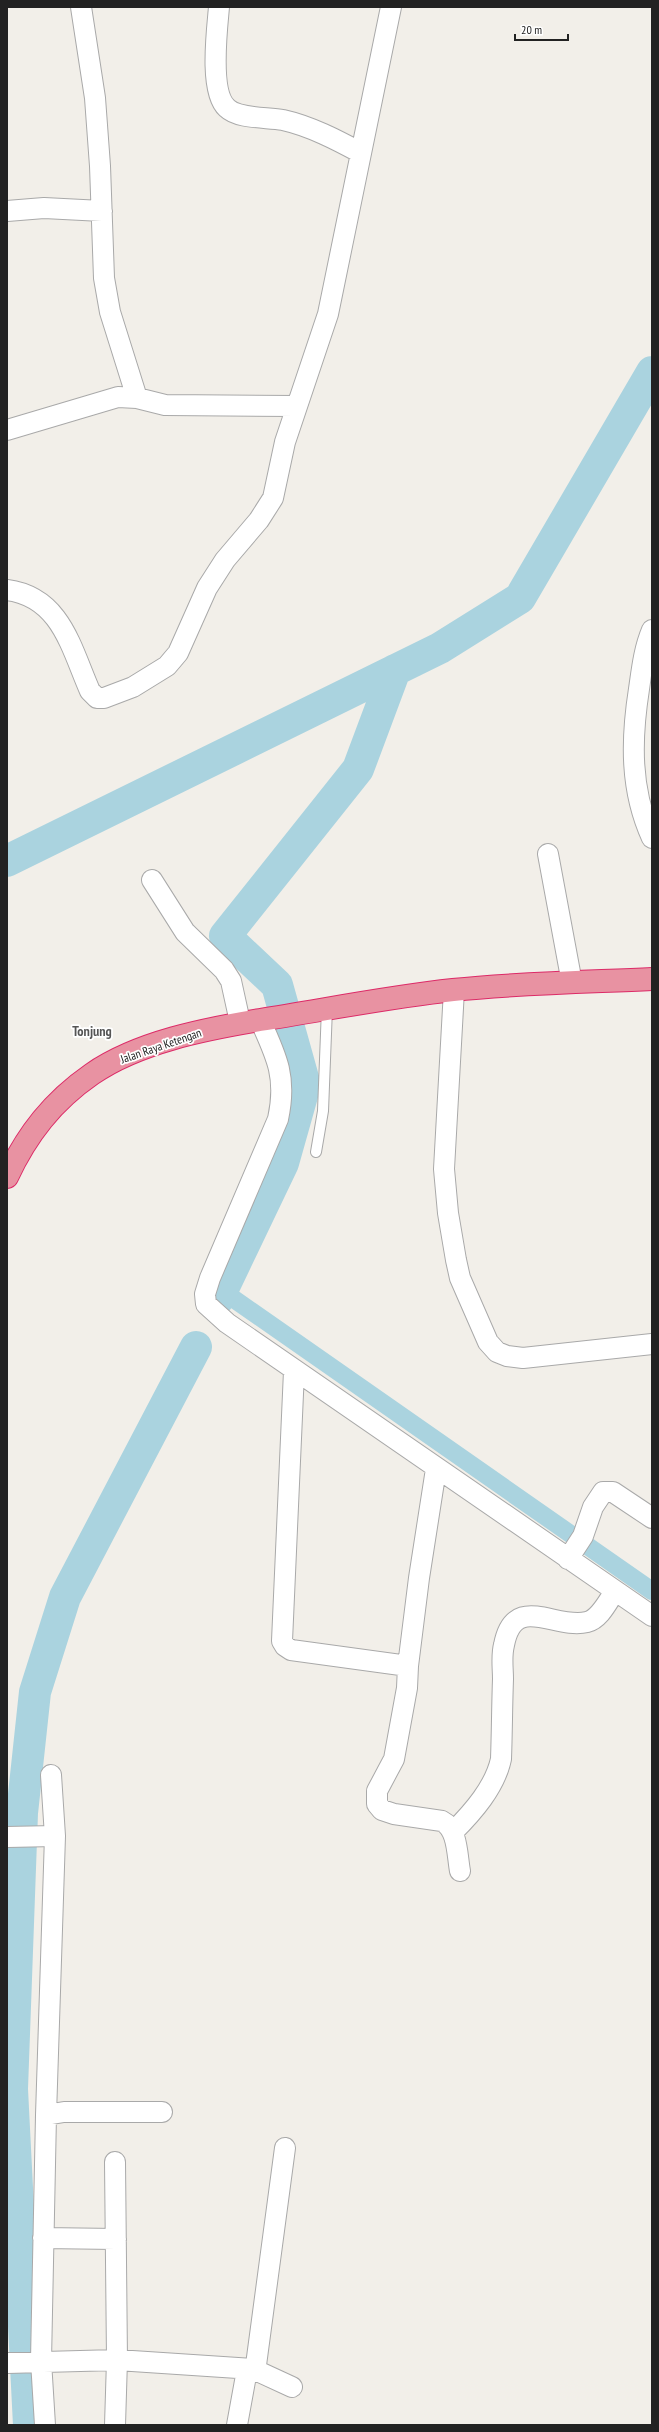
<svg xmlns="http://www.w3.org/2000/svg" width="659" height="2432" font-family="'PT Sans Narrow',sans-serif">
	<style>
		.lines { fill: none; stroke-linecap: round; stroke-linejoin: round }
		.canal { stroke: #aad3df; stroke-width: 18 }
		.river { stroke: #aad3df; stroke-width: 32 }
		.lane-casing { stroke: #a9a9a9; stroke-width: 12 }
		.street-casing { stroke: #a9a9a9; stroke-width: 22 }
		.highway-casing { stroke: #dc2a67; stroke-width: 24 }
		.lane { stroke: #fff; stroke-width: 10 }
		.street { stroke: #fff; stroke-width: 20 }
		.highway { stroke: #e892a2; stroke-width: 22 }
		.labels { text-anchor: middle; stroke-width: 3.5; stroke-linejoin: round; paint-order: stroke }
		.street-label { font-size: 12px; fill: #222; stroke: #fff }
		.quarter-label { font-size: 14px; font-weight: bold; fill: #555; stroke: #fff }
	</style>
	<rect width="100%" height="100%" fill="#f2efe9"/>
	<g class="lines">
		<path class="canal" d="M221,1290L652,1591"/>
		<path class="river" d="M7,861L440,648L520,598L652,372
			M218,1299L283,1163L305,1085L277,985L225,936L358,769L395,670
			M29,2425L12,2089L22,1813L35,1692L65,1597L196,1347"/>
		<g class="lane-casing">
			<path id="lane" d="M316,1152L323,1111L327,1008"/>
		</g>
		<g class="street-casing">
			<path id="street" d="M81,7L95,98L100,166L104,278L110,312L137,398
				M219,7C217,30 209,92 227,108C238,119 267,117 283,120C310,126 337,140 361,153
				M7,211L44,208L102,211
				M7,430L118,397L137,398L165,405L296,406
				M7,590C61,597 71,648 90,691L97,698H104L133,687L167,666L178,653L207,588L225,560L259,520L273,498L285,442L328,314L391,7
				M652,630C644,649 642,668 639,689C631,740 630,790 652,838
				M548,854L572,983
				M152,880L185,932L224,970L231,981L240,1022
				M454,990L444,1169L448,1213L456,1260L460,1278L488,1342L497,1352L507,1356L523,1358L652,1344
				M260,1020C277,1057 287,1078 278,1119L210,1278L205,1294L206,1304L227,1323L652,1616
				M294,1371L282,1641L285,1646L291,1650L408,1666L407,1688L394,1759L377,1791V1804L382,1810L394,1814L442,1821C458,1829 457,1855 460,1871
				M568,1559L583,1536L593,1507L603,1492H613L652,1518
				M408,1666L419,1578L436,1469
				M453,1832C473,1812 495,1787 501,1759C502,1732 502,1706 503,1679C503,1668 501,1656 504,1645C514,1592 555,1630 587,1622C600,1619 608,1601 615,1591
				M7,1837L55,1836
				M46,2115L55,1836L51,1775
				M43,2238L116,2239
				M7,2363L117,2360L253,2369L256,2365L285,2148
				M253,2369L292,2387
				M45,2425L41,2361L46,2115L64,2112H162
				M115,2425L117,2360L115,2162
				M237,2425L247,2370"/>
		</g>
		<g class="highway-casing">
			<path id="highway" d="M7,1177C27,1134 53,1101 92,1074C138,1042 206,1029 260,1020C324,1010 388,997 453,990C519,983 586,982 652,979"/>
		</g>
		<use href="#lane" class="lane"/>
		<use href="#street" class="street"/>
		<use href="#highway" class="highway"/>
	</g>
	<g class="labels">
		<g class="street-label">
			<text transform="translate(161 1046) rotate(-19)" y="4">Jalan Raya Ketengan</text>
		</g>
		<g class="quarter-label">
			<text x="92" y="1036">Tonjung</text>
		</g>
	</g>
	<rect width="659" height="2432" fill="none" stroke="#222222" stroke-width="16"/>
	<path d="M515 34v6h53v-6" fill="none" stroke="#222222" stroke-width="2"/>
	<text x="521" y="34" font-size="12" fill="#222222" stroke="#ffffff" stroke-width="3" paint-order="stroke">20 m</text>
</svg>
